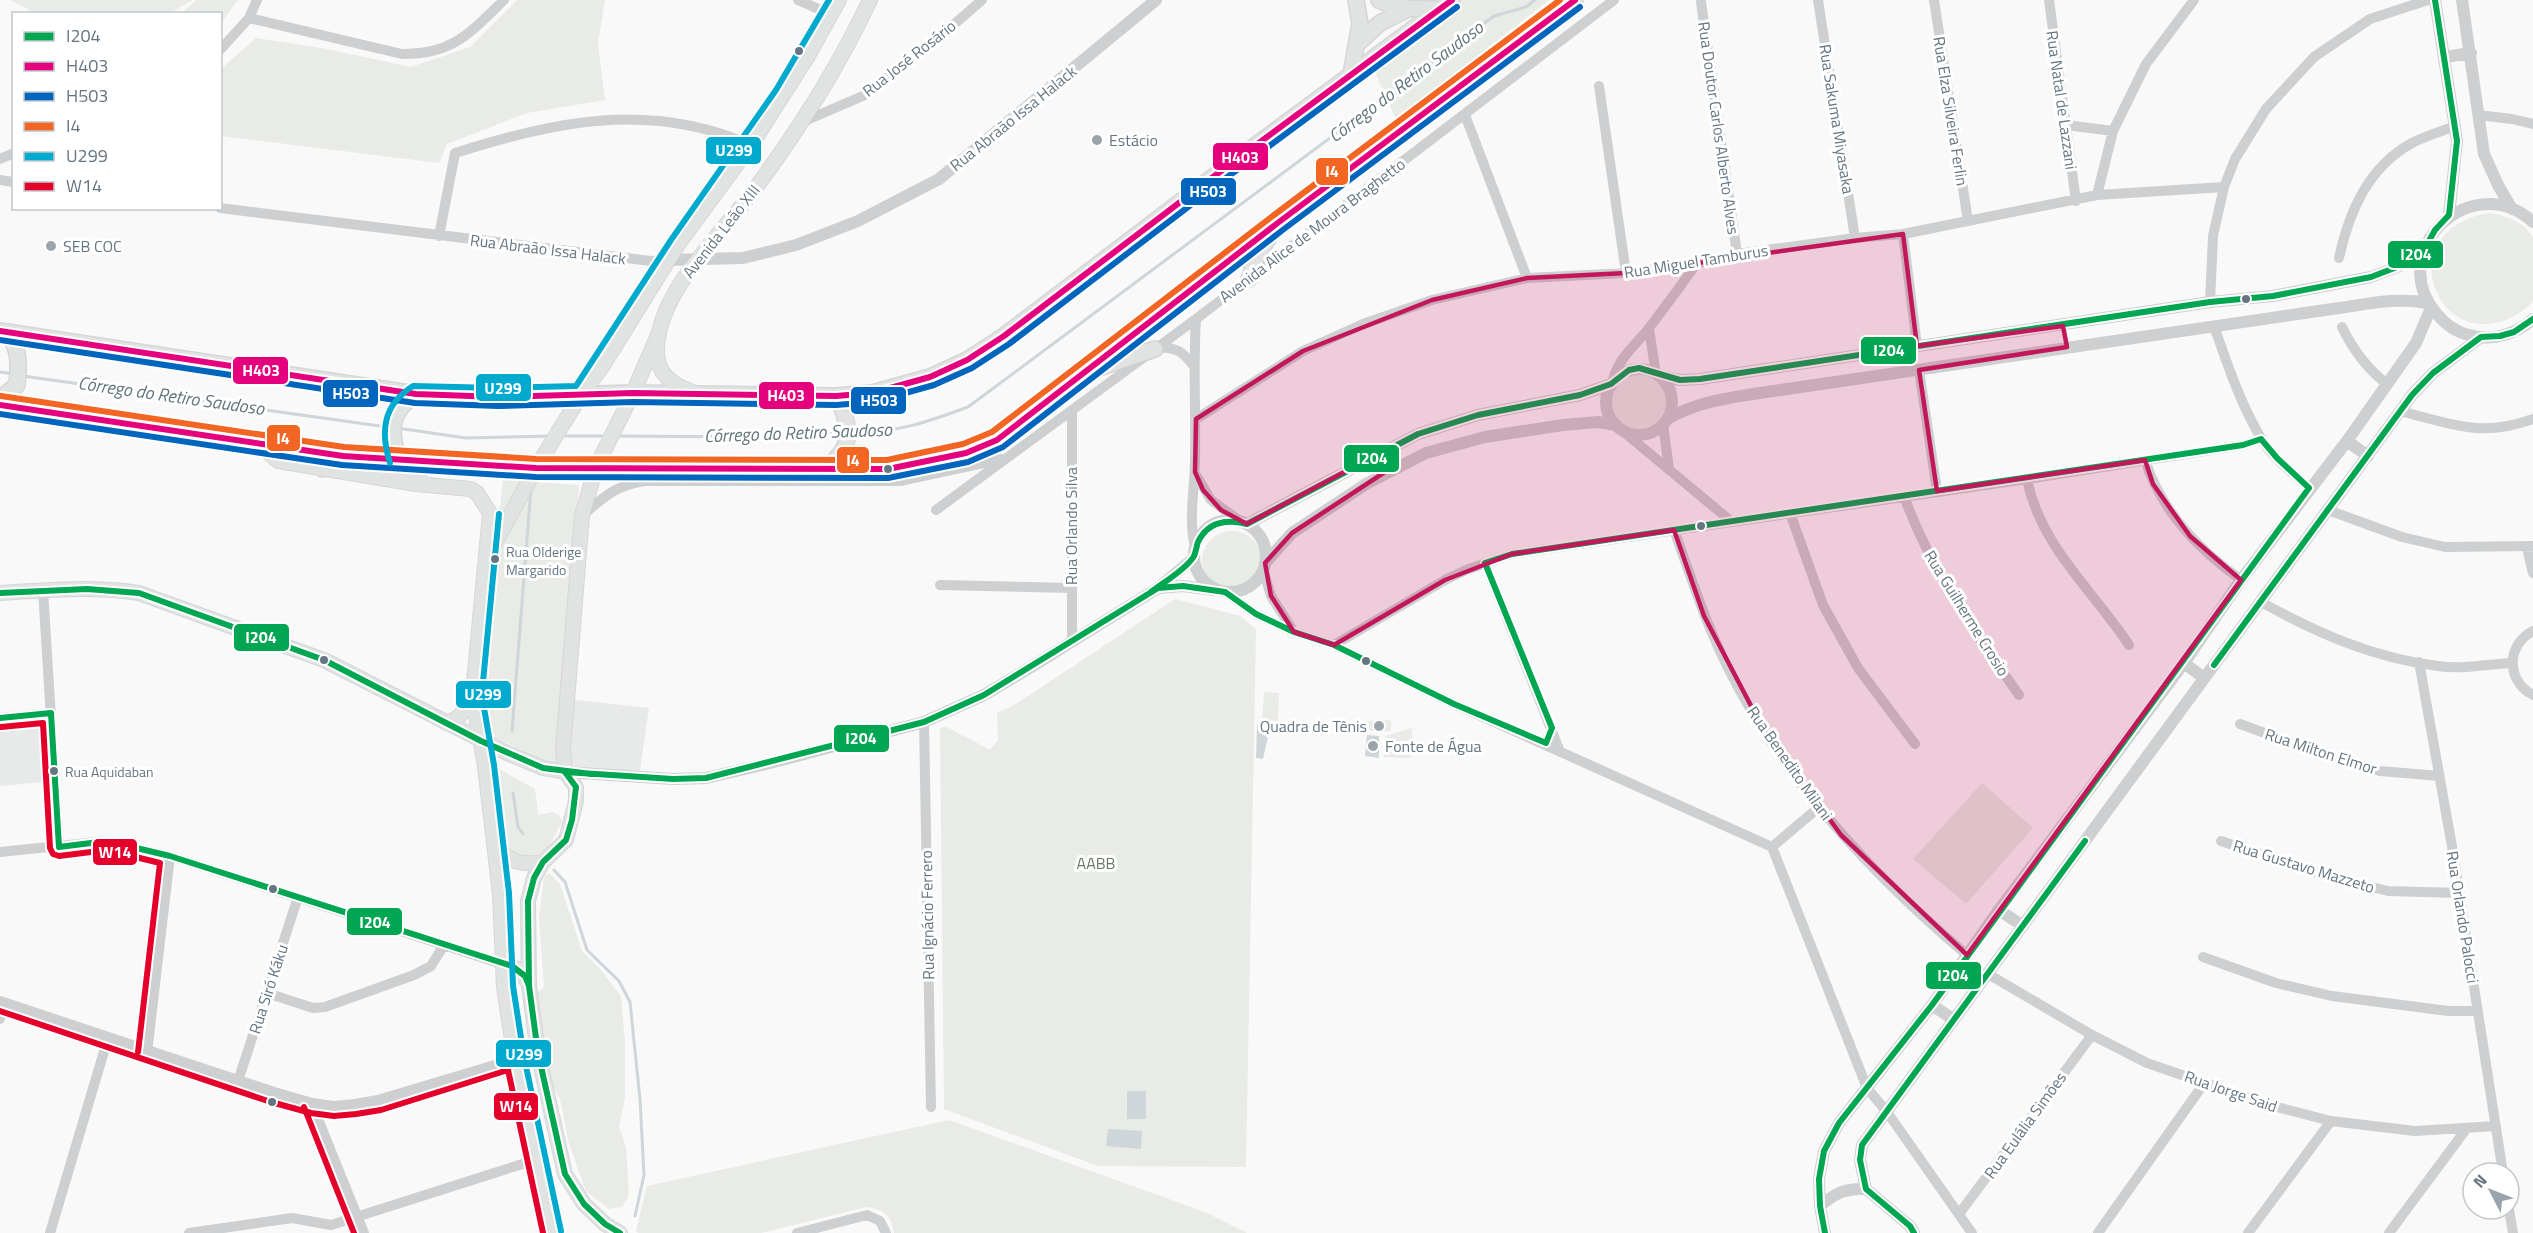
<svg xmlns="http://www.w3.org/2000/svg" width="2533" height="1233" font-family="'Titillium Web',sans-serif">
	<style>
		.built { fill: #e8e9e9 }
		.green { fill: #e8ebe6 }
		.water { fill: #ced6d9 }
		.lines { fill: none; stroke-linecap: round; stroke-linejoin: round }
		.stream { stroke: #ced6d9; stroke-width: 3 }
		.secondary-casing { stroke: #d5d6d7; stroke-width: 16 }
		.primary-casing { stroke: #d5d6d7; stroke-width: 18 }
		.minor { stroke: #cecfd0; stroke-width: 10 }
		.tertiary { stroke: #cecfd0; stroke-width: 12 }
		.secondary { stroke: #e1e2e2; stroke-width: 14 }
		.primary { stroke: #e1e2e2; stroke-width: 15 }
		.bus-1-casing { stroke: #fff; stroke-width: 10 }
		.bus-2-casing { stroke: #fff; stroke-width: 10 }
		.bus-3-casing { stroke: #fff; stroke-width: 10 }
		.bus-4-casing { stroke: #fff; stroke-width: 10 }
		.bus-5-casing { stroke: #fff; stroke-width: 10 }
		.bus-6-casing { stroke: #fff; stroke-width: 10 }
		.bus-1 { stroke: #00a651; stroke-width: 6 }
		.bus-2 { stroke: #e5007d; stroke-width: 6 }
		.bus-3 { stroke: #0065bd; stroke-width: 6 }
		.bus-4 { stroke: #f26522; stroke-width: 6 }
		.bus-5 { stroke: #00a9ce; stroke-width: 6 }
		.bus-6 { stroke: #e4002b; stroke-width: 6 }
		.marked { fill: #c2185b; fill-opacity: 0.2; stroke: #c2185b; stroke-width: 4.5; stroke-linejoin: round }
		.bus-dot { fill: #657683; stroke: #fff; stroke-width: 2 }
		.poi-dot { fill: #99a4ac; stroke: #fff; stroke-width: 2 }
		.labels { text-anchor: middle; stroke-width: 6; stroke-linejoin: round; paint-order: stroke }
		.bus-label { font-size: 14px; fill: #657683; stroke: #fff; text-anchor: start }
		.street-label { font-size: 16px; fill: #657683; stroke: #fff }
		.poi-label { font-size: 16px; fill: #657683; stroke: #fff; text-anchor: start }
		.park-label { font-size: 16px; fill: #687a64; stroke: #fff }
		.water-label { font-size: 18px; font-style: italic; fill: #60757c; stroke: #fff }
		.line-badge { stroke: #fff; stroke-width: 2 }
		.badge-label { font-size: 16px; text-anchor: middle; font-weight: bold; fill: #fff }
	</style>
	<rect width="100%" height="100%" fill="#f9f9f9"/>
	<path class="built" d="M568,699L649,708L639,777L565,772Z
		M41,724L45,782L0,786V727Z"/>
	<path class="green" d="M10,0H193L170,13L37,14Z
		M196,0H238L221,23L220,14L182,13Z
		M517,0H605L598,43L605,100L527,113L447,144L439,163L221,136V69L256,38L327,49L411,67L470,47Z
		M1457,0H1549L1396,119L1371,64Z
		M2492,213C2509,217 2523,222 2533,237V301C2506,332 2456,334 2437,293C2418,251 2451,216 2492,213Z
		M1610 401a28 28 0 1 1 56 0a28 28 0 1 1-56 0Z
		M503,480L579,485L559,766L486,734L480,688Z
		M1202 561a30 30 0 1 1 60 0a30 30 0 1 1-60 0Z
		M1175,599L1240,616L1256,629L1246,1167L1098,1166L944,1109L940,729L945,726L990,750L998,740L997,713L1016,704Z
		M1264,692L1279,693L1278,721L1262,720Z
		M1391,720V731H1366V721Z
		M1412,728L1411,758L1384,757L1385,736Z
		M499,769L535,789L538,815L553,812L559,815L562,822C550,844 547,857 520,858L509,847L503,823L498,786Z
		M1982,783L2033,828L1966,904L1913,859Z
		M549,873L560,884L582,951L600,969L621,996L625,1043V1098L619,1127L626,1147L629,1195L622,1207L609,1209L586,1191L569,1144L560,1099L552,1085L545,1062L547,1047L539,1026L536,994L544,987L539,917L544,877Z
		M949,1120L1205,1212L1247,1233H894C891,1214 884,1210 866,1207L761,1233H638L636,1231L647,1186Z"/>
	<path class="water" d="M1257,725L1270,727L1263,759L1256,758Z
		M1367,735L1379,736V758L1365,756Z
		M1127,1091H1146V1119H1127Z
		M1108,1129L1142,1131L1141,1149L1106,1146Z"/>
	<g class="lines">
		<path class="stream" d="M0,372L13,374
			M23,376L387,427
			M397,428L466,438L552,436
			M852,433C898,432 925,423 968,407L1494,16L1526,7L1535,0
			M561,436H606
			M615,436L760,437L843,433
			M512,731L531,488
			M513,793L518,827L523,834
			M554,870L565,882L587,950L619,981L630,1002L640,1099L644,1175L635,1216"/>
		<g class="secondary-casing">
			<path id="secondary" d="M693,392C663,382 652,366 659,333C669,283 720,235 751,194C796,134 838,68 870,0
				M257,442L278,461L416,484L471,489L477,493L490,513L474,682L475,709L485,766L500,894L504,987L515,1059L552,1233
				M399,460L425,485
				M489,554L536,468L581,395L602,367L679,243L751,145L808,56L839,0
				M0,593C45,590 94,586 139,593L324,660L507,753L543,768L565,772
				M446,723C462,718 467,709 471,693
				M495,846C511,862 521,866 543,862
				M502,964L518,969L529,984
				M620,1233L605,1224L584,1204L565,1174L538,1053L529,986L528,901L534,878L543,862L566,840L576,801V787L565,772L563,749L582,516L596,467L633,393L658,335"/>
		</g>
		<g class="primary-casing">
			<path id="primary" d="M1379,0C1399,10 1419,9 1441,9
				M1357,44L1380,23L1408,9
				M1351,75L1360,23L1356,0
				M1249,279L1257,256L1273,231
				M0,331L416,394L498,397L633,393L836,396L872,393L930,377L967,360L1004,336L1217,174L1452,0
				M1093,370L1155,349
				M0,399L17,385C19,363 20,350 7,332
				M0,405L343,456L536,468L852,470L888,469L934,461L966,453L997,440L1279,222L1575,0
				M399,460C389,431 389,413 416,394
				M323,469L343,456
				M824,470C831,464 839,457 844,448C852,433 844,409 836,396"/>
		</g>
		<path class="minor" d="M798,0L832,15
			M1818,0L1855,238
			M1934,0L1968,221
			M2049,0L2076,201
			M1701,2L1737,254
			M249,18L402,54C452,55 470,33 504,0
			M220,50L249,18L257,0
			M1599,86L1626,273
			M1465,115L1527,278
			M2478,115L2512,119L2533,124
			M800,123L865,95L935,41L982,0
			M2066,125L2113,131
			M0,159L14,153
			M0,180L14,182
			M2097,195L2113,131L2146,64L2194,0
			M220,208L651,261L668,260
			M1903,234L1917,346
			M439,236L455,153C557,121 649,101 751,145
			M2339,258C2349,212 2368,167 2412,143C2426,136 2442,131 2456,126
			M2210,302L2213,236L2224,187L2235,159L2266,109L2314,57L2370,19L2428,0
			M2214,326C2227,363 2240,403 2261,438C2272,458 2293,473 2309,488
			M2342,327C2353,350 2366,368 2387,384
			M1649,329L1656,374
			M1158,348C1175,346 1183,352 1193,365
			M1919,370L1937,491
			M1613,381C1617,359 1636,345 1649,328C1665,307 1681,286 1696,264
			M1072,410V642
			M2400,411C2452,424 2481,438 2533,419
			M1196,419L1303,351L1363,324L1432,300L1527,278L1626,273L1696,264L1737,254L1855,238L1903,234L2097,195L2224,187
			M1663,424L1669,469
			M1619,428L1732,522
			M2145,460C2162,512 2198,549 2241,580
			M1196,475L1211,500L1240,521
			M2027,479C2040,546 2093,590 2129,645
			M1904,496C1931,571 1974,631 2019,695
			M936,510L1196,319L1614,0
			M2328,510L2402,537L2445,547L2533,546
			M1790,513L1823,605L1858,668L1915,744
			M582,516C604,497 614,486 644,481H900L1002,459
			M1674,530C1691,577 1706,625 1729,670C1785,782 1872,875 1967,955
			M1195,547C1188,517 1195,489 1195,459C1196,412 1193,365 1196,319
			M2527,548L2533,573
			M1485,563L1559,749
			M1263,569L1271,596L1292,629
			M940,585L1071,588
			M43,590L59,847
			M1225,592L1256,614L1294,632L1334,645L1454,704L1772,847L1867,1088L1887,1112L1972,1233
			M2261,602C2317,633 2373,658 2438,666C2461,670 2488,664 2512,663
			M2533,631C2506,645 2506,681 2533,695
			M1334,645L1445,580L1466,570L1512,554L2027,479L2243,445L2261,439
			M2419,662L2453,852L2503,1173
			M0,718L51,713
			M924,722L931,1107
			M2240,724L2333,758L2380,771L2439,776
			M2221,841L2323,875L2388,891L2459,893
			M1772,847L1818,808
			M0,852L107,841L170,856L502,964
			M2203,957L2276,983L2332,996L2448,1011H2478
			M1988,974L2092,1035L2147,1063L2269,1105L2331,1121L2415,1131L2496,1126
			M267,993L313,1008L325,1007L414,975L431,966L444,945
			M0,1019L4,1004
			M147,1053L170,856
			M238,1081L298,897
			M312,1104L364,1233
			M2509,1209L2513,1233
			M1959,1214L2092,1035
			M50,1233L108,1038
			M189,1233L292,1218L331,1225L535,1160
			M797,1233L867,1215L880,1221L886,1233
			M2098,1233L2205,1082
			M2248,1233L2331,1121
			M2389,1233L2467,1128"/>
		<path class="tertiary" d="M2435,0L2457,141L2449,215
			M2462,0L2484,154L2498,185L2512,209
			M2445,57L2471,53
			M2533,222C2472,167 2384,250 2436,313C2445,324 2455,332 2469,335C2492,342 2516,334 2533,319
			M668,260L743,258L796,245L858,221L939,179L1156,0
			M1606 402a33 33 0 1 1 66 0a33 33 0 1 1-66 0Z
			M1660,376L1680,380L1700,379L2210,302L2273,296L2371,277L2397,267L2425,248
			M1667,419C1695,403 1721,399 1753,394L2339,308C2368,304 2398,297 2427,303
			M2347,441L2368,456
			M1194 556a36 36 0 1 1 72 0a36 36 0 1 1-72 0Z
			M1247,524L1418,434L1478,415L1580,395L1611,384
			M1265,563L1292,533L1366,484L1426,453L1485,437L1563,425L1598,422L1616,425
			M1159,588L1183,586L1214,590
			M2184,663L2204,678
			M565,772L673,779L706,778L778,761L924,722L984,695L1031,667L1158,588L1194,558
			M1999,910L2023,926
			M0,1002L274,1093L312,1104L334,1107L355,1105L378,1101L538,1053
			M1932,1005L1954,1020
			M1820,1206C1835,1193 1846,1188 1866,1189
			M1825,1233L1820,1206L1819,1179L1824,1151L1839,1123L1932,1005L1999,910L2184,663L2241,580L2347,441L2416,343L2431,308
			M1914,1233L1910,1226L1866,1189L1860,1160L1862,1145L2412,395L2433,373L2481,337"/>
		<use href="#secondary" class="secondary"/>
		<use href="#primary" class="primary"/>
		<g class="bus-1-casing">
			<path id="bus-1" d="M1151,592C1164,582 1182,572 1192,559C1196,555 1196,547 1198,542C1208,521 1227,519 1247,524L1418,434L1478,415L1580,395L1611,384L1629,370L1639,368L1680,380L1700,379L2210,302L2273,296L2371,277L2397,267L2425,248L2435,230L2449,215L2457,141L2435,0
				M0,593L87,589L139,593L324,660L481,741L543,768L591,774
				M2214,665L2412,395L2433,373L2481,337L2500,336L2514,332L2533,319
				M0,718L51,713L59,847L107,841L170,856L512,966L525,976L529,986
				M565,772L673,779L706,778L924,722L984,695L1158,588L1183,586L1225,592L1256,614L1294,632L1334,645L1454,704L1546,743L1552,728L1485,563L1512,554L2243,445L2261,439L2277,458L2309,488L1932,1005L1839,1123L1824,1151L1819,1179L1820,1206L1825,1233
				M565,772L576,787L572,820L566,840L543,862L534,878L528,901L529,986L538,1053L565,1174L584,1204L605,1224L620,1233
				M1914,1233L1910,1226L1866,1189L1860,1160L1862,1145L2085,841"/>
		</g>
		<g class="bus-2-casing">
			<path id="bus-2" d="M0,331L416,394L498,397L633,393L836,396L872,393L930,377L967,360L1004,336L1217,174L1452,0
				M0,405L343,456L536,468L888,469L966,453L997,440L1279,222L1575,0"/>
		</g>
		<g class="bus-3-casing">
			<path id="bus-3" d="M0,340L415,403L498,406L633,402L836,405L873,402L934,385L972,368L1009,344L1222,181L1457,7
				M0,414L342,465L536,477L888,478L968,462L1003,447L1284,229L1580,7"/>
		</g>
		<g class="bus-4-casing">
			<path id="bus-4" d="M1,396L344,447L536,459L887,460L963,444L992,432L1274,215L1560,0"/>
		</g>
		<g class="bus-5-casing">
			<path id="bus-5" d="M390,463C380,431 383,405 413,386L498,388L576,386L671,240L776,90L829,0
				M499,514L483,682L484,708L494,765L509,893L513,986L524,1057L561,1231"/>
		</g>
		<g class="bus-6-casing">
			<path id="bus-6" d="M1,727L43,723L50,848L53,854L59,856L107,850L160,863L138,1052
				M0,1011L271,1102L311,1113L334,1116L356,1114L381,1110L508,1070L543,1233
				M304,1107L354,1233"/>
		</g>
		<use href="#bus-1" class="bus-1"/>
		<use href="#bus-2" class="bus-2"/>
		<use href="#bus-3" class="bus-3"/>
		<use href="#bus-4" class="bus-4"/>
		<use href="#bus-5" class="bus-5"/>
		<use href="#bus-6" class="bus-6"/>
	</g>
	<path class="marked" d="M1903,234L1917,346L2063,326L2067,347L1919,370L1937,491L2145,460L2153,484L2190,536L2241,580L1967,955L1841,835L1761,725L1704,616L1674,530L1512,554L1445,580L1334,645L1294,632L1271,596L1265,563L1292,533L1388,470L1378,454L1247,524L1221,510L1203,490L1195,472L1196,419L1303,351L1432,300L1527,278L1626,273Z"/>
	<g class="bus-dot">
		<circle cx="799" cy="51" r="5"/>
		<circle cx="2246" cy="299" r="5"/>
		<circle cx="888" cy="469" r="5"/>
		<circle cx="1701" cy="526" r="5"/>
		<circle cx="495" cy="559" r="5"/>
		<circle cx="324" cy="660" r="5"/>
		<circle cx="1366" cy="661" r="5"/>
		<circle cx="54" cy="771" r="5"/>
		<circle cx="273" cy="889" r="5"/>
		<circle cx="272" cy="1102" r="5"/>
	</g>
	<g class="poi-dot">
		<circle cx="1097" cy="140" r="6"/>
		<circle cx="51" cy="246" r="6"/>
		<circle cx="1379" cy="726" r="6"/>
		<circle cx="1373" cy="746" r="6"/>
	</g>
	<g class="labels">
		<g class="bus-label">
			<text x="506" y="557">Rua Olderige<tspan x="506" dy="18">Margarido</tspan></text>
			<text x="65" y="777">Rua Aquidaban</text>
		</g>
		<g class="street-label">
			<text transform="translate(909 58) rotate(-38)" y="6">Rua José Rosário</text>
			<text transform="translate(2062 100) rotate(82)" y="6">Rua Natal de Lazzani</text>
			<text transform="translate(1951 111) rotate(81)" y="6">Rua Elza Silveira Ferlin</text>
			<text transform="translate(1013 118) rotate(-39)" y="6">Rua Abraão Issa Halack</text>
			<text transform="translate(1837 119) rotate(81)" y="6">Rua Sakuma Miyasaka</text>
			<text transform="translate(1719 128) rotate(82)" y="6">Rua Doutor Carlos Alberto Alves</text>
			<text transform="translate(1312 230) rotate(-37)" y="6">Avenida Alice de Moura Braghetto</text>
			<text transform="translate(721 231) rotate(-52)" y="6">Avenida Leão XIII</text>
			<text transform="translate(548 249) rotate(7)" y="6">Rua Abraão Issa Halack</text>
			<text transform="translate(1696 261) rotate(-9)" y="6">Rua Miguel Tamburus</text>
			<text transform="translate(1071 526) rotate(-90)" y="6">Rua Orlando Silva</text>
			<text transform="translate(1967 613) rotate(58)" y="6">Rua Guilherme Crosio</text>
			<text transform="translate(2321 751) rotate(18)" y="6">Rua Milton Elmor</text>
			<text transform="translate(1790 763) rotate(55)" y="6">Rua Benedito Milani</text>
			<text transform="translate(2304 866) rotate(17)" y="6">Rua Gustavo Mazzeto</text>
			<text transform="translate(927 915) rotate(-91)" y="6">Rua Ignácio Ferrero</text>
			<text transform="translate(2463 917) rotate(81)" y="6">Rua Orlando Palocci</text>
			<text transform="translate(268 989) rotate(-72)" y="6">Rua Siró Káku</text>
			<text transform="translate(2231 1091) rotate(19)" y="6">Rua Jorge Said</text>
			<text transform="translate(2025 1125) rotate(-54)" y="6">Rua Eulália Simões</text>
		</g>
		<g class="poi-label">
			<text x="1109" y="146">Estácio</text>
			<text x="63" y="252">SEB COC</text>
			<text x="1367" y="732" text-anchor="end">Quadra de Tênis</text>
			<text x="1385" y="752">Fonte de Água</text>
		</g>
		<g class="park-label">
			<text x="1096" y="869">AABB</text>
		</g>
		<g class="water-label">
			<text transform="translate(1406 82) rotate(-37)" y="6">Córrego do Retiro Saudoso</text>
			<text transform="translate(171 396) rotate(8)" y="6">Córrego do Retiro Saudoso</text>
			<text transform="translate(798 433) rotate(-2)" y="6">Córrego do Retiro Saudoso</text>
		</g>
	</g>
	<g class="line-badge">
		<rect x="705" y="136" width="57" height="29" rx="6" fill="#00a9ce"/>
		<rect x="1212" y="142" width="57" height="29" rx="6" fill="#e5007d"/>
		<rect x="1315" y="157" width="34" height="29" rx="6" fill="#f26522"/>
		<rect x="1180" y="177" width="57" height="29" rx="6" fill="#0065bd"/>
		<rect x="2387" y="240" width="57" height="29" rx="6" fill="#00a651"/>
		<rect x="1860" y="336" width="57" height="29" rx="6" fill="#00a651"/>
		<rect x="232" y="356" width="57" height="29" rx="6" fill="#e5007d"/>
		<rect x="475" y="373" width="57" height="29" rx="6" fill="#00a9ce"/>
		<rect x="322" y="379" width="57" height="29" rx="6" fill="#0065bd"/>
		<rect x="758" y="381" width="57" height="29" rx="6" fill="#e5007d"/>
		<rect x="850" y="386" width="57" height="29" rx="6" fill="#0065bd"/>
		<rect x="266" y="424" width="35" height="28" rx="6" fill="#f26522"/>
		<rect x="1343" y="444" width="57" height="29" rx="6" fill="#00a651"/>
		<rect x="836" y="446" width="34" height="28" rx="6" fill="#f26522"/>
		<rect x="233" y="623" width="57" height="29" rx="6" fill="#00a651"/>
		<rect x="455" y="680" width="57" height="29" rx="6" fill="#00a9ce"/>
		<rect x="833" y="724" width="57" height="29" rx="6" fill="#00a651"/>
		<rect x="92" y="838" width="46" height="28" rx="6" fill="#e4002b"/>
		<rect x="346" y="907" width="57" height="29" rx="6" fill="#00a651"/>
		<rect x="1925" y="961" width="57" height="29" rx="6" fill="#00a651"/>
		<rect x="495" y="1039" width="57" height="29" rx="6" fill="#00a9ce"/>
		<rect x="493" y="1092" width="46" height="29" rx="6" fill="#e4002b"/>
	</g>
	<g class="badge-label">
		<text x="734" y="156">U299</text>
		<text x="1240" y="163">H403</text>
		<text x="1332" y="177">I4</text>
		<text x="1208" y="197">H503</text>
		<text x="2416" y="260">I204</text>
		<text x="1889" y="356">I204</text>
		<text x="261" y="376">H403</text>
		<text x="503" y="394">U299</text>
		<text x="351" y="399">H503</text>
		<text x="786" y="401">H403</text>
		<text x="879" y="406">H503</text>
		<text x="283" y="444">I4</text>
		<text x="1372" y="464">I204</text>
		<text x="853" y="466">I4</text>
		<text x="261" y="643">I204</text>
		<text x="483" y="700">U299</text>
		<text x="861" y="744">I204</text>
		<text x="115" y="858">W14</text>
		<text x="375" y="928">I204</text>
		<text x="1953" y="981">I204</text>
		<text x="524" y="1060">U299</text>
		<text x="516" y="1112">W14</text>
	</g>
	<rect x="12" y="12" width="210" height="198" fill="#ffffff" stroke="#c1c8cd" stroke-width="1.5"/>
	<rect x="24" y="32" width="30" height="9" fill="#00a651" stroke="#c1c8cd" stroke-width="1.5"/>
	<text x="66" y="42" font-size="18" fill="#657683">I204</text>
	<rect x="24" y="62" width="30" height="9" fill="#e5007d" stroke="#c1c8cd" stroke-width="1.5"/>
	<text x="66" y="72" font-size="18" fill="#657683">H403</text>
	<rect x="24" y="92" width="30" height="9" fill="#0065bd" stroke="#c1c8cd" stroke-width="1.5"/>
	<text x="66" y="102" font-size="18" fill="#657683">H503</text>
	<rect x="24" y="122" width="30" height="9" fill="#f26522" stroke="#c1c8cd" stroke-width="1.5"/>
	<text x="66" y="132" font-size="18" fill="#657683">I4</text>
	<rect x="24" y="152" width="30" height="9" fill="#00a9ce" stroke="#c1c8cd" stroke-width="1.5"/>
	<text x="66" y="162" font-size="18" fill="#657683">U299</text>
	<rect x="24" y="182" width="30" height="9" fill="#e4002b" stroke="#c1c8cd" stroke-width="1.5"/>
	<text x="66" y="192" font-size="18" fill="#657683">W14</text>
	<g transform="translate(2491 1191) rotate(312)"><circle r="28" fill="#ffffff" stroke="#c1c8cd" stroke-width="1.5"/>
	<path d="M0-4.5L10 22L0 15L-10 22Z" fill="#99a4ac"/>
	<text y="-9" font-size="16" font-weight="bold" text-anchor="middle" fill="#657683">N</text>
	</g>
</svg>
